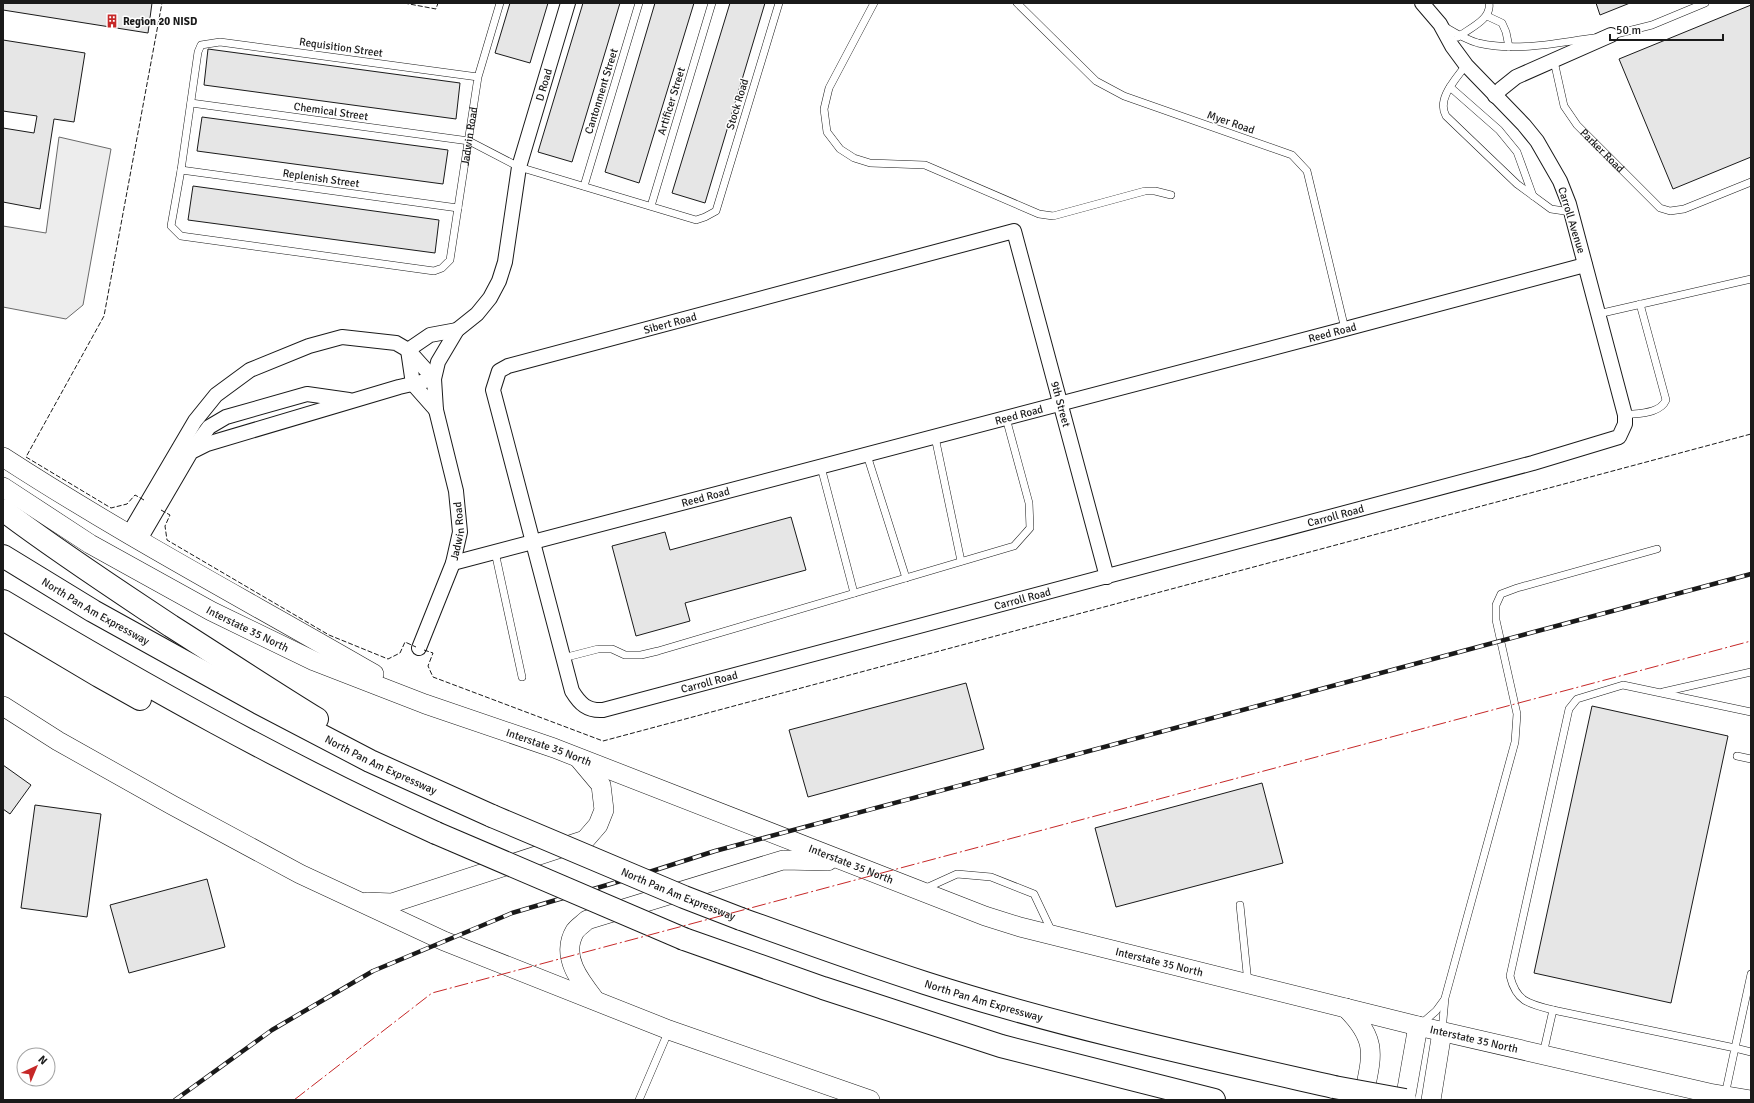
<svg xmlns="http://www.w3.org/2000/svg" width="1754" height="1103" font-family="Signika,sans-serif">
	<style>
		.built { fill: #ededed; stroke: #6a6a6a }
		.building { fill: #e6e6e6; stroke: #1a1a1a }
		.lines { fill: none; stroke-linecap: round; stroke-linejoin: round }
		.lane-casing { stroke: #1a1a1a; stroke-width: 8 }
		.street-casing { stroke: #1a1a1a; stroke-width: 16 }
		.secondary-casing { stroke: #1a1a1a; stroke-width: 20 }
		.highway-casing { stroke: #1a1a1a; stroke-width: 24 }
		.lane { stroke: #fff; stroke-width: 7 }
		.street { stroke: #fff; stroke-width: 14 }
		.secondary { stroke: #fff; stroke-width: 19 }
		.highway { stroke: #fff; stroke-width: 22 }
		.rail-casing { stroke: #1a1a1a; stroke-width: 4.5 }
		.rail { stroke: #fff; stroke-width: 3; stroke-dasharray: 9; stroke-linecap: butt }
		.highway-bridge-casing { stroke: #1a1a1a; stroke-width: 24; stroke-linecap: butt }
		.highway-bridge { stroke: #fff; stroke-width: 22 }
		.fence { stroke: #1a1a1a; stroke-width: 1; stroke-dasharray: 5 2; stroke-linecap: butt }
		.power { stroke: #c62828; stroke-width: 1; stroke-dasharray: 14 3 2 3; stroke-linecap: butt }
		.labels { text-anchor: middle; stroke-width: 3; stroke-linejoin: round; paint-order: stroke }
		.poi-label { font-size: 11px; font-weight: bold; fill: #1a1a1a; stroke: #fff; text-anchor: start }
		.street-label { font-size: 11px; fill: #1a1a1a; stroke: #fff }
	</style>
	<rect width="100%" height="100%" fill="#fff"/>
	<path class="built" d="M59,137L111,149L83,305L66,319L3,307V226L46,233Z"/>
	<path class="building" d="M3,3H152L148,33L3,10Z
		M510,3H548L530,63L495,53Z
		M583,3H620L572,162L538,152Z
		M655,3H694L639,183L605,172Z
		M730,3H765L705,203L672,193Z
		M1596,3H1630L1600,15Z
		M1751,5V157L1673,189L1619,59Z
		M3,40L85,53L74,122L54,119L40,209L3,202V128L34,133L37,116L3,111Z
		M208,49L460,83L456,119L204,85Z
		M202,117L448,150L443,184L197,151Z
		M193,186L439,220L435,253L188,220Z
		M791,517L806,570L685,603L690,621L636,636L612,546L665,532L670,550Z
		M966,683L984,749L808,797L789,730Z
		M1592,706L1728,736L1671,1003L1534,973Z
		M3,765L31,785L10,814L3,809Z
		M1262,783L1283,863L1116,907L1095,828Z
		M35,805L101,814L87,917L21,908Z
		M207,879L225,947L129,973L110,905Z"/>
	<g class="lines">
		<g class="lane-casing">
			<g id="lane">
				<path d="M874,3L829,88L824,109L827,132L840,149L854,158L870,163L925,165L1039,214L1053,216L1145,191H1155L1171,195"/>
				<path d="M1017,3L1096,81L1124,96L1292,155L1307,171L1345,329"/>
				<path d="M1487,16L1502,23L1506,32L1509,47"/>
				<path d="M1445,27C1455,33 1467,40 1478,43C1518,52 1555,43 1594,38"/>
				<path d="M1608,36L1652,25L1705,3"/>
				<path d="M1458,37C1470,28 1492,19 1489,3"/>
				<path id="s1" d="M1554,61L1564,106L1577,125L1660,208L1670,211L1684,209L1751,182"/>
				<path d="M1466,65C1456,79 1436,99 1446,116L1517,184L1551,209L1571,212"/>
				<path id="s2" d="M478,77L220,42L201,45L198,52L181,170L171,226L181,236L434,271L442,268L450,260L478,77L500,3"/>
				<path d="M1450,87L1499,130L1517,152L1533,196"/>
				<path d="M191,103L469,141L519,167L696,220L705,217L716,211L779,3"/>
				<path d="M181,170L458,208"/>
				<path d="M584,186L639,3"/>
				<path d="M651,206L712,3"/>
				<path d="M1598,314L1751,279"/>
				<path d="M1625,415C1638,413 1660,414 1666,400L1640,304"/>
				<path d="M935,437L961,561"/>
				<path d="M867,455L906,578"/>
				<path d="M821,467L854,593"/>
				<path d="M495,552L522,677"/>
				<path d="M563,658L598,649H612L625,655H641L658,651L1014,546L1030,528L1029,503L1006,418"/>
				<path d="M1663,692L1751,672"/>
				<path d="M1737,756L1751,759"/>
				<path d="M924,889L957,874L991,877L1034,894L1052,932"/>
				<path d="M1240,905L1248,983"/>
				<path d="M1751,974L1735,1048L1751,1052"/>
				<path d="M1553,1010C1528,1004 1516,1001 1510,976L1569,709L1577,699L1623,685L1751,712"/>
				<path d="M1421,1024L1436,1011L1444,1000"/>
				<path d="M1442,1031L1445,998L1515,742L1517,714L1496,620V605L1501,594L1517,588L1657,549"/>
				<path d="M1543,1054L1553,1010L1735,1048L1725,1095"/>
				<path d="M639,1100L669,1030"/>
			</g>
		</g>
		<g class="street-casing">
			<g id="street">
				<path d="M1495,96L1501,89L1516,77L1611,35"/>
				<path d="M436,410L413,384L408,350L430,335L457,330"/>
				<path d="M192,450L209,427L226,417L307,394L349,400"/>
				<path d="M128,535L195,421L216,395L250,370L309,346L342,337L396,343L408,350L434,379L399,387L207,444L191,452L139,541"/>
				<path id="s3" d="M453,563L1345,329L1585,265"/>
				<path id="s4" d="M1107,577L1014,231L508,366L499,371L493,390L572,691C580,704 587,711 603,710L1533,463L1619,437L1625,424V415L1569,204L1560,181L1537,141L1524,125L1466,65L1452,46L1440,24L1422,3"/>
				<path id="s5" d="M419,648L453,563L460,532L456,491L436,410L434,379L438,362L457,330L477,314L490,298L499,281L505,262L519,167L568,3"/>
			</g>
		</g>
		<g class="secondary-casing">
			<g id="secondary">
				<path d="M3,457C123,535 250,602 374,674"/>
				<path id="s6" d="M3,487L90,544L211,611L314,661L425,704L554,748L985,916L1020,927L1418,1026L1709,1093L1751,1100"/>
				<path d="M3,706L58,741L172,805L300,874L444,941L669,1030L870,1100"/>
				<path d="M367,902L392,903L585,840L598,825L604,810L601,785L580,760"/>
				<path d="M595,1000C580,981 560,956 575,931C578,927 583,924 587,920L783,860L828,861"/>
				<path d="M1346,1008C1380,1042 1371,1057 1363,1100"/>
				<path d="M1405,1100L1418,1026"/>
				<path d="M1431,1100L1442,1032"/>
			</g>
		</g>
		<g class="highway-casing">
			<g id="highway">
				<path d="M3,510C57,551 114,588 171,626C220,657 268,689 317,719"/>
				<path id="s7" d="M3,556L93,611L259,703L370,761L492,816"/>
				<path d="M3,601C144,685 286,765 436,833"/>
				<path d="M3,619L99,676L140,699"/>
				<path id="s8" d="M741,919C802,941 863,963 925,983C1059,1026 1197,1056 1334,1087"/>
				<path d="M684,939L823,988L1001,1046L1214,1100"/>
			</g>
		</g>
		<use href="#lane" class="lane"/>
		<use href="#street" class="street"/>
		<use href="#secondary" class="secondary"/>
		<use href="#highway" class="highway"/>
		<g class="rail-casing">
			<path id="rail" d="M175,1100L272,1030L373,971L512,913L624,880L715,851L1751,574"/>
		</g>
		<use href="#rail" class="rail"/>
		<g class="highway-bridge-casing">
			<g id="highway-bridge">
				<path id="s9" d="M492,816L684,897L741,919"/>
				<path d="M436,833L684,939"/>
				<path d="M1334,1087L1405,1100"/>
			</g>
		</g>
		<use href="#highway-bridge" class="highway-bridge"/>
		<path class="fence" d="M404,3L436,9L438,3
			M144,500L135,495L127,504L111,508L26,457L104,316L162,3
			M161,510L170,515L165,526L167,540L329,635L388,659L400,653L405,642L416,647
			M424,650L433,653L428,666L433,677L603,741L1751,434"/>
		<path class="power" d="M294,1100L432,993L1751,641"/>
	</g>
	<defs>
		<g id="building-bare" transform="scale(1.08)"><path d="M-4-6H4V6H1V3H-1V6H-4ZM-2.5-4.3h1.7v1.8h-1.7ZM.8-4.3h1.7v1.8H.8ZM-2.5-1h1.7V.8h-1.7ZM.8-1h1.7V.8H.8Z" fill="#c62828" stroke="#fff" stroke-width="2.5" paint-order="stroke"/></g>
	</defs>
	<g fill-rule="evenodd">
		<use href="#building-bare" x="112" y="21"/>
	</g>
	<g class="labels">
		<g class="poi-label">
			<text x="123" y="25">Region 20 NISD</text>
		</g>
		<g class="street-label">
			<text transform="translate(341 47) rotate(8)" y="4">Requisition Street</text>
			<text dy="4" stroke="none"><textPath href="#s5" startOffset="601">D Road</textPath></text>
			<text transform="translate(601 91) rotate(-73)" y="4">Cantonment Street</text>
			<text transform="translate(671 101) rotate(-73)" y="4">Artificer Street</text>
			<text transform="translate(737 104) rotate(-73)" y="4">Stock Road</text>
			<text transform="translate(331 111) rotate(8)" y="4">Chemical Street</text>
			<text transform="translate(1231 122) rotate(19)" y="4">Myer Road</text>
			<text dy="4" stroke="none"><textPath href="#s2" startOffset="878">Jadwin Road</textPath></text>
			<text dy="4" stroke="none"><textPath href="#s1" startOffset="105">Parker Road</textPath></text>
			<text transform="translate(321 178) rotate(8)" y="4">Replenish Street</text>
			<text transform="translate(1572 220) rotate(73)" y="4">Carroll Avenue</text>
			<text transform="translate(670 323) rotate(-15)" y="4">Sibert Road</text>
			<text dy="4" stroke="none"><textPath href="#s3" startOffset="909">Reed Road</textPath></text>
			<text transform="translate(1061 404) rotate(75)" y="4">9th Street</text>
			<text dy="4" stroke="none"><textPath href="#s3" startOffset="585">Reed Road</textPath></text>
			<text dy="4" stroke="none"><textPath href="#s3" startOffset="261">Reed Road</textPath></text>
			<text dy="4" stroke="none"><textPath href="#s4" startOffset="2020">Carroll Road</textPath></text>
			<text dy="4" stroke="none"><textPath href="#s5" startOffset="124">Jadwin Road</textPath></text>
			<text dy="4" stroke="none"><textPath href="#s4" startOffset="1696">Carroll Road</textPath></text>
			<text dy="4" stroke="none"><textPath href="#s7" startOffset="108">North Pan Am Expressway</textPath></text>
			<text dy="4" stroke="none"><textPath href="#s6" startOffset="283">Interstate 35 North</textPath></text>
			<text dy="4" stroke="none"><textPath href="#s4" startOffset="1372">Carroll Road</textPath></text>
			<text dy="4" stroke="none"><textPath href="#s6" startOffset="607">Interstate 35 North</textPath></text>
			<text dy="4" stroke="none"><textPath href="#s7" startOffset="432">North Pan Am Expressway</textPath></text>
			<text dy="4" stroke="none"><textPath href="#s6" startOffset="931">Interstate 35 North</textPath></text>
			<text dy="4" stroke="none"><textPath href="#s9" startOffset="202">North Pan Am Expressway</textPath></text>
			<text dy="4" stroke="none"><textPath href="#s6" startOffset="1255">Interstate 35 North</textPath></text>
			<text dy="4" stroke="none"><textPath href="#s8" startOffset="256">North Pan Am Expressway</textPath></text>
			<text dy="4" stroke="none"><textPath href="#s6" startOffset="1579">Interstate 35 North</textPath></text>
		</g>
	</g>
	<rect width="1754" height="1103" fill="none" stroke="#1a1a1a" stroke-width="8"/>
	<g transform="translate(36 1067) rotate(44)"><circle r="19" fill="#ffffff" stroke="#a3a3a3"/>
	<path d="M0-3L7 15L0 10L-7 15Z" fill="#c62828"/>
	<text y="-6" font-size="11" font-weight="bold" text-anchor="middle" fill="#1a1a1a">N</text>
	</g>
	<path d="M1610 34v6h113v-6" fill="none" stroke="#1a1a1a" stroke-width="2"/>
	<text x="1616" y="34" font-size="12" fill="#1a1a1a" stroke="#ffffff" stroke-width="3" paint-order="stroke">50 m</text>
</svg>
